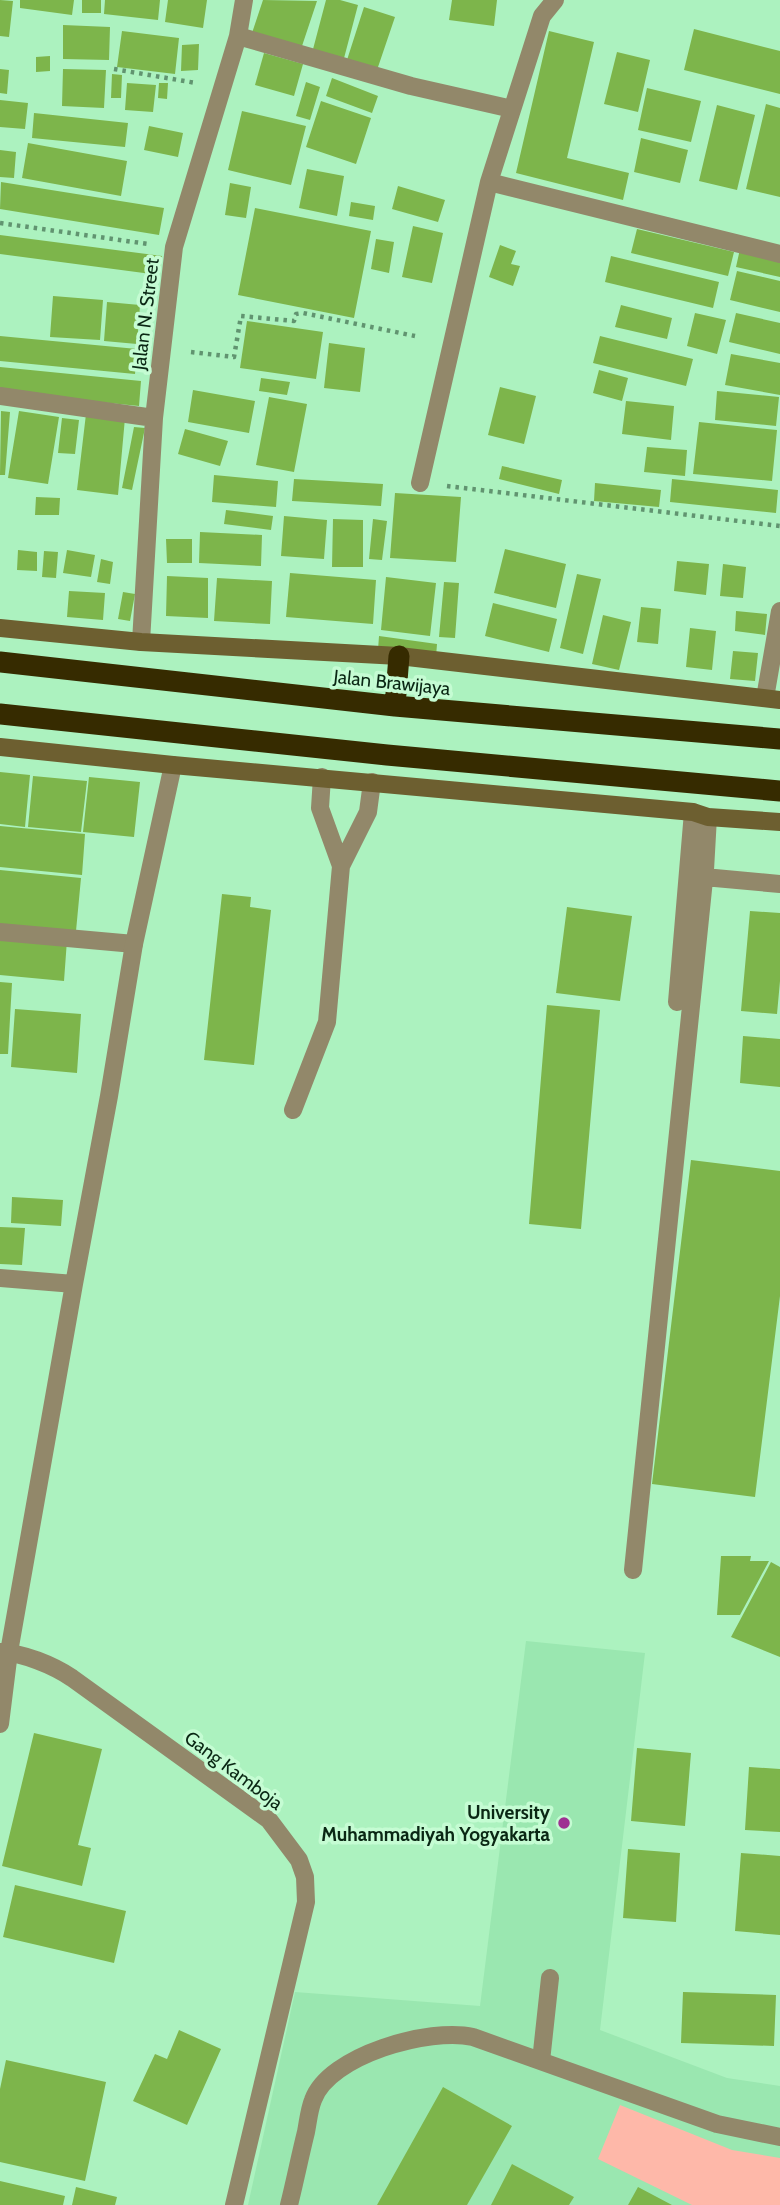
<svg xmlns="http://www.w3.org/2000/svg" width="780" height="2205" font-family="Cabin,sans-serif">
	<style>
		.built { fill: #9ae7b0 }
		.green { fill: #feb8a9 }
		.building { fill: #7db54b }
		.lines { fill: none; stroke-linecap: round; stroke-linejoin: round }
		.path { stroke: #619470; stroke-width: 4.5; stroke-dasharray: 3.5 5; stroke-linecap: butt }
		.lane { stroke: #92886a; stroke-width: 18 }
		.street { stroke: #92886a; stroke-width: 18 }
		.secondary { stroke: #6d5f30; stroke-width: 18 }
		.highway { stroke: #362b00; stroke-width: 21 }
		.poi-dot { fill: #9e3292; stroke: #c5fcd3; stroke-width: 2.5 }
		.labels { text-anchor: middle; stroke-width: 7; stroke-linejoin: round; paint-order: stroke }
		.street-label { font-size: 19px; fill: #0a2714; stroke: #c5fcd3 }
		.poi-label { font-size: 19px; font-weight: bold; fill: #0a2714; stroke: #c5fcd3; text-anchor: end }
	</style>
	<rect width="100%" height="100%" fill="#acf2bf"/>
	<path class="built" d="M526,1641L645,1653L600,2030L727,2078L780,2086V2205H248L295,1992L480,2006Z"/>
	<path class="green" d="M620,2105L732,2150L780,2158V2205H692L598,2159Z"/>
	<path class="building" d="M0,0L13,1L9,37L0,36Z
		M20,0H74L72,15L20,8Z
		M82,0H101V13H82Z
		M105,0H160L158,20L104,14Z
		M168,0H207L203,28L165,22Z
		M263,0L317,1L300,52L251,36Z
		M326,0H340L358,5L343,62L312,53Z
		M452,0H497L494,26L449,20Z
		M364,7L395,17L377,70L347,60Z
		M63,25L110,27L109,60L63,59Z
		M694,29L780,51V94L684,70Z
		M122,31L179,38L175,74L117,67Z
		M549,31L594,42L567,158L629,173L623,200L516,173Z
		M199,44L198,70L181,71L182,45Z
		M617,52L650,60L638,112L604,104Z
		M264,53L303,64L294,96L255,85Z
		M50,56V71L36,72V57Z
		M0,69L9,70L7,94L0,93Z
		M63,69L106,70L104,108L62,106Z
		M112,74L122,75L121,98H111Z
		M332,78L378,96L372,113L326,96Z
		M306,82L320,87L310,120L296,116Z
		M127,83L156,85L153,112L125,110Z
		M159,83H168L167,99L158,98Z
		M647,88L701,101L691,142L638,130Z
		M0,100L28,103L25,129L0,127Z
		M321,101L371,118L356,164L306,147Z
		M766,104L780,108V197L746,189Z
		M717,105L755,115L737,190L699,181Z
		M242,111L306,126L291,185L228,170Z
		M34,113L128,123L125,147L32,138Z
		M149,126L183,133L178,157L144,150Z
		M641,138L688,150L680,183L634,172Z
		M28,143L127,161L121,196L22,178Z
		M0,150L16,152L14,178L0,177Z
		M307,169L344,176L337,216L299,208Z
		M1,182L164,208L159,235L0,209Z
		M230,183L251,187L246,218L225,215Z
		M398,186L445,200L438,222L392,209Z
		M351,202L375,206L373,220L349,216Z
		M255,208L371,231L354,318L238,295Z
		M413,226L443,233L432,283L402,277Z
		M637,229L734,252L728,276L631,253Z
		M0,235L162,256L159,275L0,254Z
		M376,239L394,242L389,273L371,269Z
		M500,245L516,251L511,264L520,266L513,286L489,277Z
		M740,249L780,259V277L736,267Z
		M611,256L719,282L713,308L605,282Z
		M737,271L780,281V312L730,300Z
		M53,296L103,300L100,340L50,337Z
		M107,302L140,305L137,344L104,341Z
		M621,305L672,318L667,339L615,327Z
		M695,313L726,320L717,354L687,346Z
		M736,313L780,323V354L729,342Z
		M247,321L323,332L316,379L240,368Z
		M0,336L137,349L135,374L0,361Z
		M600,336L693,359L686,386L593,363Z
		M329,343L365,348L360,392L324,388Z
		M731,354L780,363V395L725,385Z
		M0,367L141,381L139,406L0,392Z
		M599,370L628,378L622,401L593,393Z
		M261,378L290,382L287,395L259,391Z
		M500,387L536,396L524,444L488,435Z
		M193,390L255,401L249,433L188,422Z
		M717,391L779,397L776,426L715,420Z
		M269,397L307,404L294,472L256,465Z
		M626,401L674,406L671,440L622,434Z
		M1,411L10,412L5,475H0Z
		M19,411L59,417L48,484L8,478Z
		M86,414L125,418L118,495L77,490Z
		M62,418L79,420L75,454L58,453Z
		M699,422L777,430L772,481L693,474Z
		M134,427L145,428L132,490L122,488Z
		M185,429L228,441L220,466L178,454Z
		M647,447L687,450L685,476L644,472Z
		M502,466L562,480L559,494L499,479Z
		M214,475L278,481L276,507L212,502Z
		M294,479L383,484L381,506L292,501Z
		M672,479L778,490L776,513L670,502Z
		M595,483L661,490L659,507L594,501Z
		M395,493L461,497L456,562L390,558Z
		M36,497L60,498L59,515H35Z
		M226,510L273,516L271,530L224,524Z
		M284,516L327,520L324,559L281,556Z
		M333,519L363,520V567H332Z
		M373,519L387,521L382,560L369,559Z
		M200,532L262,535L261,566L199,563Z
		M166,539H192V563H167Z
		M505,549L566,564L556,608L494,593Z
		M18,550L37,552V571L17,570Z
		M67,550L95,555L91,577L63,573Z
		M44,551L58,552L56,578L42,577Z
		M101,559L113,562L110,584L97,582Z
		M677,561L709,564L706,595L674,591Z
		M723,564L746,567L743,598L720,596Z
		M290,573L376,580L373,624L286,617Z
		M577,574L601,579L583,654L560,648Z
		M167,576L208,578V618L166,616Z
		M386,577L436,583L430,636L381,630Z
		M217,578L272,581L270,624L214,621Z
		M444,582L459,583L455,638L439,637Z
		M69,591L105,593L103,620L67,617Z
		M123,592L135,594L130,621L118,619Z
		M493,603L557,619L549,652L485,636Z
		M641,607L661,609L658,644L637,642Z
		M736,611L767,614L765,635L735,631Z
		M603,615L631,622L619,670L592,664Z
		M690,628L716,631L712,670L686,667Z
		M379,636L437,644L436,657L378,650Z
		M733,651L758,653L755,681L730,679Z
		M0,772L30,775L25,827L0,824Z
		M33,776L87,781L81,832L28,827Z
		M89,777L140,782L134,837L83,832Z
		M0,826L85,834L82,875L0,867Z
		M0,870L81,878L76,931L0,924Z
		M222,894L251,897L250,907L271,910L254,1065L204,1060Z
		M567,907L632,916L620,1001L556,993Z
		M750,911L780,913V981L777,1014L741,1011Z
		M0,934L67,940L64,981L0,975Z
		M0,982L12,983L8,1054H0Z
		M547,1005L600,1010L581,1229L529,1224Z
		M15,1009L81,1014L77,1073L11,1067Z
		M743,1036L780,1039V1087L740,1083Z
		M691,1160L780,1171V1296L755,1497L652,1484Z
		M12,1197L63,1200L61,1226L11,1223Z
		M0,1227L25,1228L22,1265L0,1264Z
		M721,1556H751L750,1561H769L740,1615H717Z
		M771,1562L780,1567V1657L731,1637Z
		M34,1733L102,1749L78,1845L91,1848L82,1886L2,1866Z
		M637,1748L691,1753L685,1826L631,1821Z
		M749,1767L780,1769V1832L745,1830Z
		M628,1849L680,1853L676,1922L623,1918Z
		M741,1853L780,1856V1935L735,1931Z
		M15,1885L126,1911L114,1963L3,1937Z
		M683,1992L776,1995L774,2046L681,2043Z
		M179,2030L221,2049L187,2125L133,2101L155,2054L167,2059Z
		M6,2060L106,2082L85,2181L0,2162V2089Z
		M443,2087L512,2126L467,2205H377Z
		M512,2164L574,2197L569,2205H491Z
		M0,2181L65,2196L63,2205H0Z
		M76,2187L117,2197L115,2205H72Z
		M638,2187L672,2205H628Z"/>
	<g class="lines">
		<path class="path" d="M114,69L196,83
			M0,223L148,244
			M191,352L234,357L241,316L294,321L296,314L303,313L415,336
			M447,486L780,526"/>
		<path class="lane" d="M341,866L368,812L372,782
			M704,877L780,884
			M0,932L134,944
			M677,1002L693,812
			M293,1110L327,1022L341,866L320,808L322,777
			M633,1570L705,870L708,817
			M541,2061L550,1978
			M289,2205C295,2181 300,2156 306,2132C308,2122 309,2110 313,2100C329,2055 430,2027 473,2037L717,2124L780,2137"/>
		<path class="street" d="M238,36L411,86L512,109
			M489,182L780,254
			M0,396L154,418
			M420,483L489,182L542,16L555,0
			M141,642L154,418L174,247L238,36L244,0
			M765,698L780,611
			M0,1278L74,1284
			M0,1652C23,1653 53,1665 72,1678L269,1820L299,1860L305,1877L306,1902L234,2205
			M0,1724L9,1652L74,1284L109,1096L134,944L173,765"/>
		<path class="secondary" d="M0,628L141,642L399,656L780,700
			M0,747L173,765L693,812L708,817L780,822"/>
		<path class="highway" d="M0,662L395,706L780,739
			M395,706L399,656
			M0,714L387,755L780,791"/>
	</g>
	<circle class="poi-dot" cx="564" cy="1823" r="7"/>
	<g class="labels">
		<g class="street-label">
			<text transform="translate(145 314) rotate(-83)" y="7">Jalan N. Street</text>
			<text transform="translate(392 682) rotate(6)" y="7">Jalan Brawijaya</text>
			<text transform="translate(234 1770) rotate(37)" y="7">Gang Kamboja</text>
		</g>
		<g class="poi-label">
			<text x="550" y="1819">University<tspan x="550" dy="22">Muhammadiyah Yogyakarta</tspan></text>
		</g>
	</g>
</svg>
